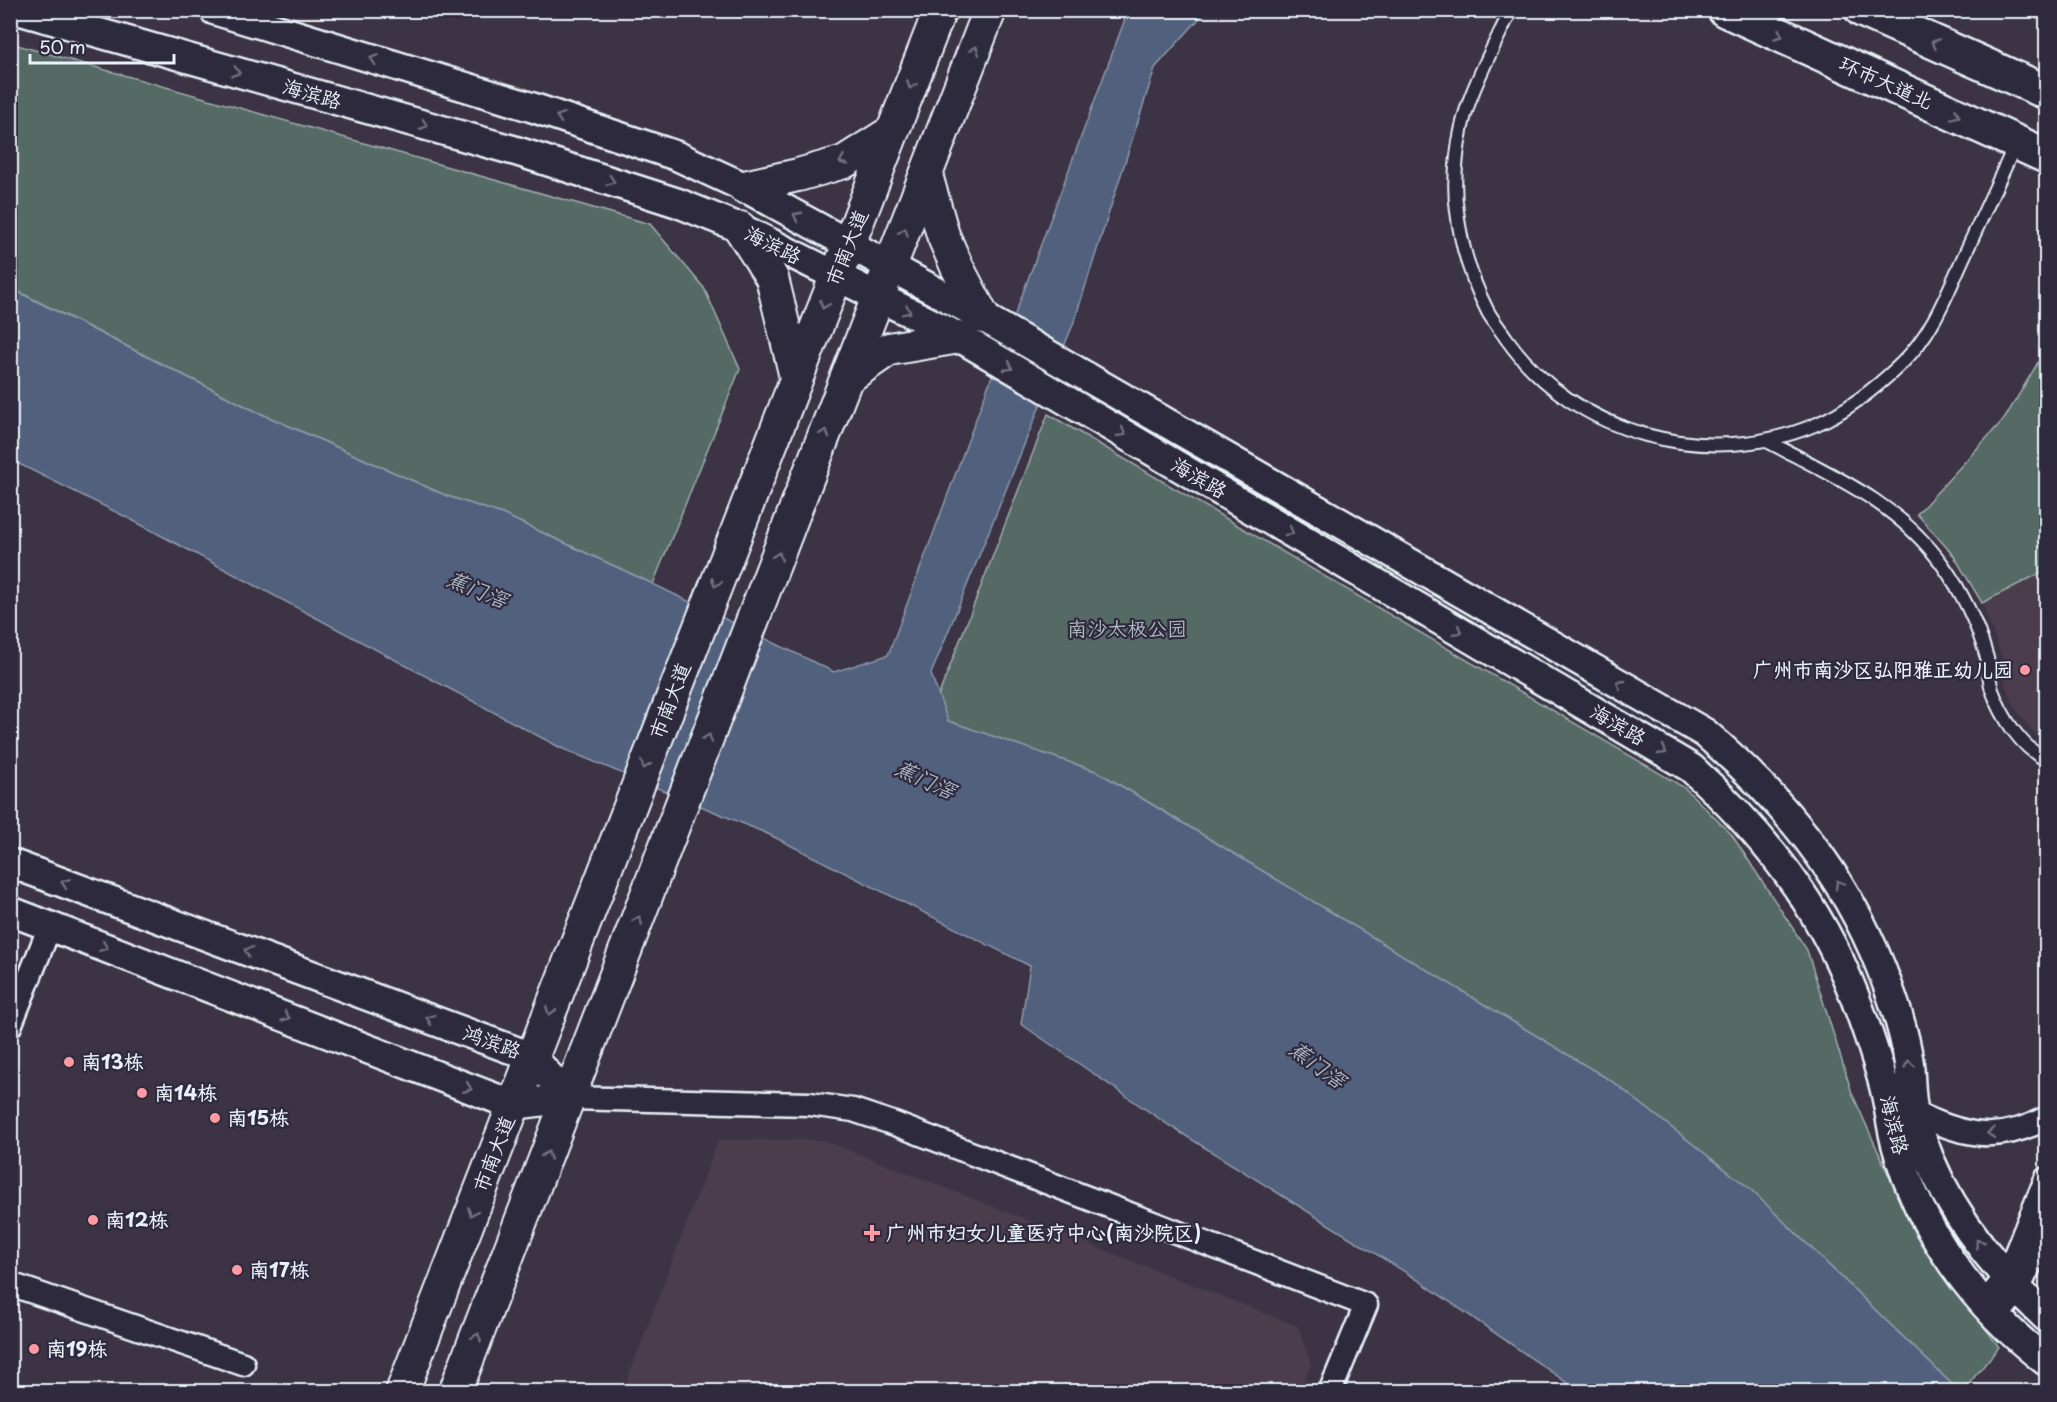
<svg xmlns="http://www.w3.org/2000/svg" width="2057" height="1402" font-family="'Playpen Sans','LXGW WenKai TC',sans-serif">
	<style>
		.built { fill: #4b3e4c }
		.green { fill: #566a65; stroke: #9faeae; stroke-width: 1.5 }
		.water { fill: #51607b; stroke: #8d9aad; stroke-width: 1.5 }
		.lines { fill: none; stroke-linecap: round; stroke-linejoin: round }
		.service-casing { stroke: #e8f1f8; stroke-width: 16 }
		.minor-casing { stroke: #e8f1f8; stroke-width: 27 }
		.tertiary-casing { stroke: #e8f1f8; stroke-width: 33 }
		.secondary-casing { stroke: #e8f1f8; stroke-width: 36 }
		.primary-casing { stroke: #e8f1f8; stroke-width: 38 }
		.service { stroke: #2f2a3d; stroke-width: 12 }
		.minor { stroke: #2f2a3d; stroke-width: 22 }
		.tertiary { stroke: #2f2a3d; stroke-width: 28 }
		.secondary { stroke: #2f2a3d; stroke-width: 32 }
		.primary { stroke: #2f2a3d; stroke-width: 33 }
		.oneway { stroke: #70707e }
		.poi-dot { fill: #ff9aa2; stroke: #2f2a3d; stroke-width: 2 }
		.labels { text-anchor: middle; stroke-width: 4.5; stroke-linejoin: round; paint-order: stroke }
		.street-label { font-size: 20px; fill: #e8f1f8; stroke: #2f2a3d }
		.park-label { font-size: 20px; fill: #aebbbd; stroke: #2f2a3d }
		.poi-label { font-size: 20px; font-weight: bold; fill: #e8f1f8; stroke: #2f2a3d; text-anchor: start }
		.water-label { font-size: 21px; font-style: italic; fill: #acb7c6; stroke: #2f2a3d }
	</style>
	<rect width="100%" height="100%" fill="#3c3344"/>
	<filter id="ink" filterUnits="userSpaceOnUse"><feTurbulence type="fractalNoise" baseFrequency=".0167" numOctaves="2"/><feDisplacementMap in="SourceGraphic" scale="12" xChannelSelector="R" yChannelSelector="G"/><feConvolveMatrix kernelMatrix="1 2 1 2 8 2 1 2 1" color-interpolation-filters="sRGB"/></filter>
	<g filter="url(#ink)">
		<path class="built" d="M2046,570V743L2030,729L2015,708L2005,684L2001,655L1982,603Z
			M718,1140H823L1298,1326L1311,1365L1300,1391H623Z"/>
		<path class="green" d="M10,43L650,224L704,288L740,369L653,584L502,514L447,496L255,411L11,288Z
			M2043,354L2046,357V570L1982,603L1954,556L1917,514L2005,418Z
			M1048,414L1685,788L1732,835L1807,950L1852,1093L1915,1234L1999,1347L1963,1391H1959L1749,1188L1613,1082L1098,772L948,721L936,702Z"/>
		<path class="water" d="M1128,11H1206L1155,68L1074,322L931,674L948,721L1098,772L1613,1082L1749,1188L1959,1391H1579L1418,1280L1170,1126L1021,1024L1030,966L768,834L561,748L130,519L11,460L10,288L255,411L447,496L502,514L653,584L834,672L888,655Z"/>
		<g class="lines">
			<g class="service-casing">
				<path id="service" d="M1511,10C1497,40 1480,71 1469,102C1458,133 1452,178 1457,211C1461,246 1472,281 1488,312C1493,321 1500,329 1506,338C1574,435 1708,471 1817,424C1849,410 1877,387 1902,363C1933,333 1948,291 1965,254C1982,217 1999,180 2016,143
					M1765,440C1831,475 1897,502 1942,564C1962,592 1978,626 1987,658C1989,669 1989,680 1992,690C2002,717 2020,746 2046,760"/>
			</g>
			<g class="minor-casing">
				<path id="minor" d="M10,1026L50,926
					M569,1098L810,1104L853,1110L895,1124L1366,1305L1330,1392
					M1913,1112C1961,1135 1997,1145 2046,1118
					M10,1284L243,1364
					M1984,1304L2006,1277L2046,1179
					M1996,1318L2018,1290L2046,1231"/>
			</g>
			<g class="tertiary-casing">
				<path id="tertiary" d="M18,10L516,151L678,203L740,228L959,337L1691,768C1763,833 1819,904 1854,995C1865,1024 1876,1055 1884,1086C1889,1105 1891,1125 1896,1144C1919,1230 1976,1308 2046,1361
					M214,10L531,107L677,156L744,187L983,317L1705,733C1782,799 1843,872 1881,968C1893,998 1905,1031 1909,1064C1911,1080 1910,1098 1914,1113C1934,1193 1987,1262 2046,1317
					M10,863L532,1057L569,1098
					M10,911L513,1105L569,1098"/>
			</g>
			<g class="secondary-casing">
				<path id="secondary" d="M926,175L943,235L957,267L983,317
					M744,187L798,175L844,162L893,131
					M740,228L772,278L796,377
					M846,379L889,349L959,337
					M402,1392L940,10
					M455,1392L804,487L990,10"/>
			</g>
			<g class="primary-casing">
				<path id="primary" d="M1725,10L2046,156
					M1862,10L2046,92"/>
			</g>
			<use href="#service" class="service"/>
			<use href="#minor" class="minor"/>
			<use href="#tertiary" class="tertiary"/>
			<use href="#secondary" class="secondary"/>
			<use href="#primary" class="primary"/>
		</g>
		<defs><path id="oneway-chevron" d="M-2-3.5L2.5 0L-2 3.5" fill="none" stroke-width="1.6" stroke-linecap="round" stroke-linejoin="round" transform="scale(1.5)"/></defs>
		<g class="oneway">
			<use href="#oneway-chevron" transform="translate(1779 35) rotate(24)"/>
			<use href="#oneway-chevron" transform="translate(1935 43) rotate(-156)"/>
			<use href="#oneway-chevron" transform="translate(975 50) rotate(-69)"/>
			<use href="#oneway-chevron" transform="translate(374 59) rotate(-163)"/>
			<use href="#oneway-chevron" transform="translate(236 72) rotate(16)"/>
			<use href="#oneway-chevron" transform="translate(911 85) rotate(111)"/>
			<use href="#oneway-chevron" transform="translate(1956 115) rotate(24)"/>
			<use href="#oneway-chevron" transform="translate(560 117) rotate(-162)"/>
			<use href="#oneway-chevron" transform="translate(424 125) rotate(16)"/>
			<use href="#oneway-chevron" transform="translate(843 161) rotate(156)"/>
			<use href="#oneway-chevron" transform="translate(611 181) rotate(18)"/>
			<use href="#oneway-chevron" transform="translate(797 216) rotate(-152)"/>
			<use href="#oneway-chevron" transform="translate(904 232) rotate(-69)"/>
			<use href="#oneway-chevron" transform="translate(824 305) rotate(111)"/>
			<use href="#oneway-chevron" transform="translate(907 311) rotate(26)"/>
			<use href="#oneway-chevron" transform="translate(1009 367) rotate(30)"/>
			<use href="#oneway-chevron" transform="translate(825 433) rotate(-69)"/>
			<use href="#oneway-chevron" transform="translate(1122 433) rotate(30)"/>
			<use href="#oneway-chevron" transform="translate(1290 532) rotate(30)"/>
			<use href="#oneway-chevron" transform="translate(778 556) rotate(-69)"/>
			<use href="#oneway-chevron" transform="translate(716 583) rotate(111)"/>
			<use href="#oneway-chevron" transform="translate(1458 631) rotate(30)"/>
			<use href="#oneway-chevron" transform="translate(1620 684) rotate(-150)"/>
			<use href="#oneway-chevron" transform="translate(708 738) rotate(-69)"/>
			<use href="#oneway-chevron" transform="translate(1663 751) rotate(30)"/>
			<use href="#oneway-chevron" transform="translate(645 765) rotate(111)"/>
			<use href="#oneway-chevron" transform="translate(65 883) rotate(-160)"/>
			<use href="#oneway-chevron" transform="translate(1839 884) rotate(-121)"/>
			<use href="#oneway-chevron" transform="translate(638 920) rotate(-69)"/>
			<use href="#oneway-chevron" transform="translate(104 947) rotate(21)"/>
			<use href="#oneway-chevron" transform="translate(248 951) rotate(-160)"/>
			<use href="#oneway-chevron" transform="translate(550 1011) rotate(111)"/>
			<use href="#oneway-chevron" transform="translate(286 1017) rotate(21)"/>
			<use href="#oneway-chevron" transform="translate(430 1019) rotate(-160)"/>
			<use href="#oneway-chevron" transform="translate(1909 1064) rotate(-99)"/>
			<use href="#oneway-chevron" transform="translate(468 1088) rotate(21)"/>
			<use href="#oneway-chevron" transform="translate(1991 1133) rotate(177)"/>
			<use href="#oneway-chevron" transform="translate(547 1155) rotate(-69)"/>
			<use href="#oneway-chevron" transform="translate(472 1212) rotate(111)"/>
			<use href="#oneway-chevron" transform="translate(1979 1243) rotate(-127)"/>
			<use href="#oneway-chevron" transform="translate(477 1337) rotate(-69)"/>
		</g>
	</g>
	<g class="poi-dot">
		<circle cx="2025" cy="670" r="6"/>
		<circle cx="69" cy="1062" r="6"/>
		<circle cx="142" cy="1093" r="6"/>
		<circle cx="215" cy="1118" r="6"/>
		<circle cx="93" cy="1220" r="6"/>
		<path d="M869 1224h6v6h6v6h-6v6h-6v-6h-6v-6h6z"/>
		<circle cx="237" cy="1270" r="6"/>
		<circle cx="34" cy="1349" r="6"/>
	</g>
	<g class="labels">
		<g class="street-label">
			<text transform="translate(1886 83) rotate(24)" y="7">环市大道北</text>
			<text transform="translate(312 94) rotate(16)" y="7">海滨路</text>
			<text transform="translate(773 245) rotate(26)" y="7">海滨路</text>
			<text transform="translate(847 248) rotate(-68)" y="7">市南大道</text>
			<text transform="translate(1199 478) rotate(30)" y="7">海滨路</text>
			<text transform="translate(670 701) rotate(-69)" y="7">市南大道</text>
			<text transform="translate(1618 725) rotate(30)" y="7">海滨路</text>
			<text transform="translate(492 1042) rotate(20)" y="7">鸿滨路</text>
			<text transform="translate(1894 1125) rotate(76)" y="7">海滨路</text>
			<text transform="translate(494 1154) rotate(-69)" y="7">市南大道</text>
		</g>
		<g class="park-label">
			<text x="1127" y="636">南沙太极公园</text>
		</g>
		<g class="poi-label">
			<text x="2013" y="677" text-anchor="end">广州市南沙区弘阳雅正幼儿园</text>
			<text x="81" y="1069">南13栋</text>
			<text x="154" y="1100">南14栋</text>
			<text x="227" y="1125">南15栋</text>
			<text x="105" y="1227">南12栋</text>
			<text x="886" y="1240">广州市妇女儿童医疗中心(南沙院区)</text>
			<text x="249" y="1277">南17栋</text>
			<text x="46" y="1356">南19栋</text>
		</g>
		<g class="water-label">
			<text transform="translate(477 590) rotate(23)" y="7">蕉门滘</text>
			<text transform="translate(925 780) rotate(25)" y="7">蕉门滘</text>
			<text transform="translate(1317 1065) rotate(37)" y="7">蕉门滘</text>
		</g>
	</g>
	<rect width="2057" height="1402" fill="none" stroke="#2f2a3d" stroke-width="36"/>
	<rect x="18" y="18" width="2021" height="1366" fill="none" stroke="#e8f1f8" stroke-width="2" filter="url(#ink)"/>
	<path d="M30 54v9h144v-9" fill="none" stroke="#e8f1f8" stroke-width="3"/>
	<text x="39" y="54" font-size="18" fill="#e8f1f8" stroke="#2f2a3d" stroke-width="4.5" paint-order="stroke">50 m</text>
</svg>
